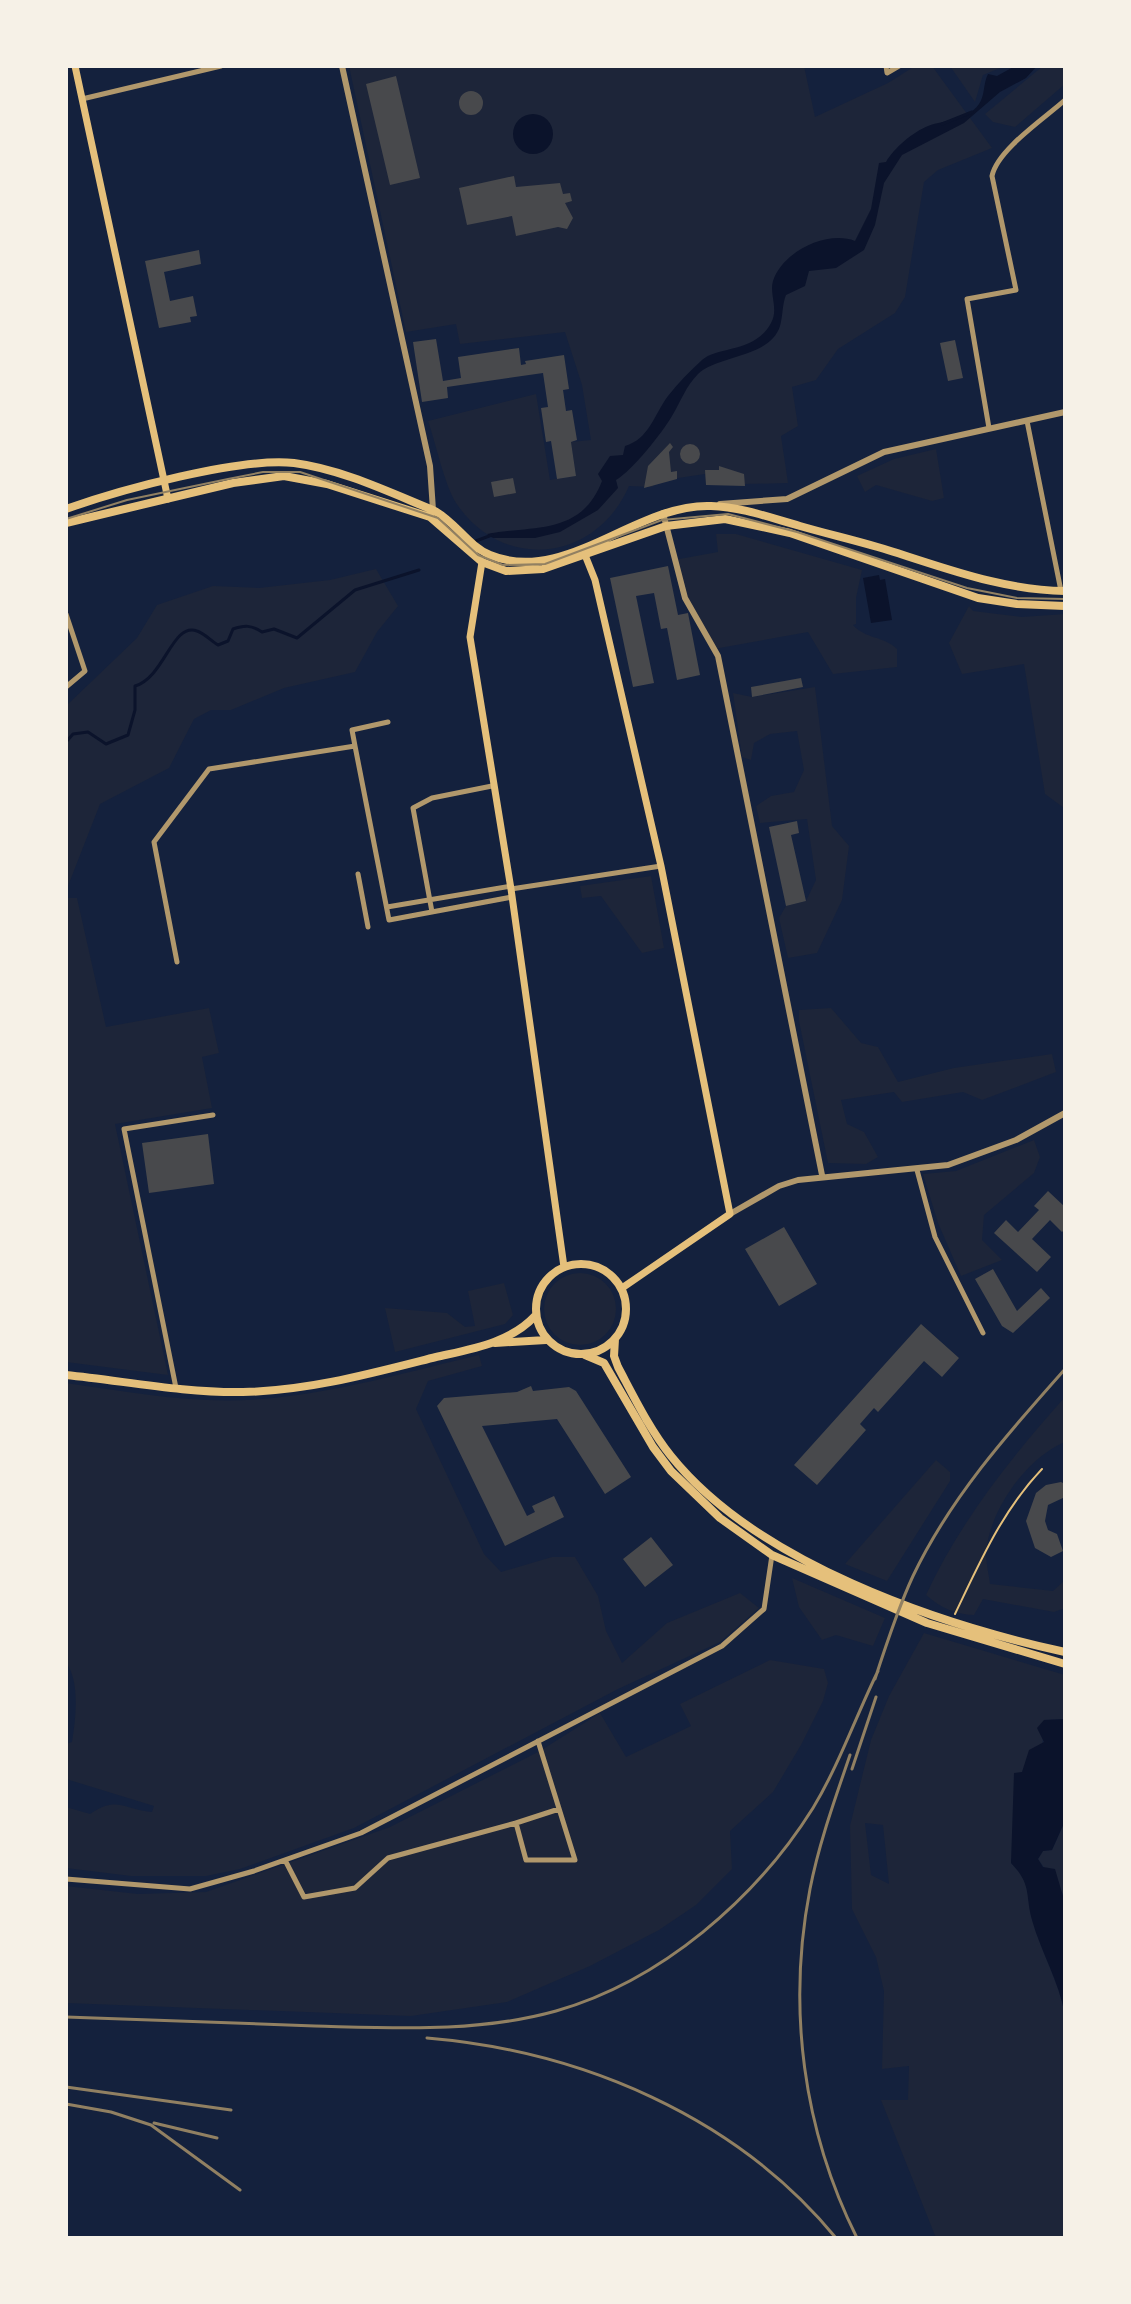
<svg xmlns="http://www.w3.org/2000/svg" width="1131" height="2304" font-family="'Work Sans',sans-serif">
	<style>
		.green { fill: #1d2539; fill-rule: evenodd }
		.water { fill: #0b132b }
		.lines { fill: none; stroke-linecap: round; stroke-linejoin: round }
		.stream { stroke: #0b132b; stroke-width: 3 }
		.building { fill: #48494c }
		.path { stroke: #e5c07b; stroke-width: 2 }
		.minor { stroke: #b1986c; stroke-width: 5 }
		.tertiary { stroke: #b1986c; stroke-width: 6 }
		.secondary { stroke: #e5c07b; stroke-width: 7 }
		.primary { stroke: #e5c07b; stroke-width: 8 }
		.tram { stroke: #918062; stroke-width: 2 }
		.rail { stroke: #918062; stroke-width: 3 }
	</style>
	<rect width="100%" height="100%" fill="#14213d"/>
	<path class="green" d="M349,66H804L815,117L888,83L915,66H932L992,148L938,170L924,182L905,297L895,313L838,349L816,380L792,387L798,426L781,436L788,483L706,485L705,474L658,481L652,487L629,486C596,562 503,573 456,503C444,483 436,444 428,421L536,394L550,480L576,476L571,442L591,440L582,385L565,332L460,344L456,324L406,332Z
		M950,66H1005L983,75L975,102Z
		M1043,66H1065V84L1015,127L993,122L985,114Z
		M936,449L944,498L932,501L876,485L865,492L857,476L894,459Z
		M716,534H736L862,570L856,598V624L853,625C865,639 884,636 897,649V667L833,674L808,632L714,649L685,598L674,560L718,552Z
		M376,569L398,606L377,632L355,672L284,688L231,710H211L194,719L169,768L100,804L66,891V706L137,638L157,605L213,586L259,588L330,580Z
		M969,606L973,611L1022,617L1065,614L1064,808L1045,794L1024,664L962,674L949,643Z
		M815,687L832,826L849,846L842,900L817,953L788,958L779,918L786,906L806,901L816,880L807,819L760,823L756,806L771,796L794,792L804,770L797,731L770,734L754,743L751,760L742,757L733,693L752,697Z
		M651,876L664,948L642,953L601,896L582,898L580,886Z
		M66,898H77L106,1027L209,1008L219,1053L202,1057L212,1108L115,1124L168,1375L66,1362Z
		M831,1008L861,1043L878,1047L898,1082L954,1068L1052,1054L1056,1072L982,1100L963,1092L902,1102L894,1092L841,1100L847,1124L864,1132L878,1157L866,1164L828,1163L799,1021V1010Z
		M1034,1140L1040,1157L1034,1173L984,1215L982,1240L1002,1260L961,1276L938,1223L923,1174L956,1171Z
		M544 1309a36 36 0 1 1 72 0a36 36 0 1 1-72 0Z
		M504,1283L513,1315L505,1324L395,1352L385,1308L447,1313L465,1327L475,1326L468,1291Z
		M479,1355L482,1366L428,1381L416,1409L484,1554L501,1572L552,1557H575L598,1596L606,1631L622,1663L667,1623L740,1593L759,1608L720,1642L618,1689L354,1828L240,1869L206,1876H131L66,1868V1807L90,1814C118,1795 124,1810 152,1812L154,1806L66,1779V1744L72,1742C76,1717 80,1682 66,1662V1383C129,1392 198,1405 262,1399C335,1393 408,1372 479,1355Z
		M1065,1397V1442C1026,1458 989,1511 986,1553C986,1563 989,1575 990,1584L1053,1591L1065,1580V1608L1054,1612L983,1599L974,1615C954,1614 941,1608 926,1595C959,1523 1012,1456 1065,1397Z
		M936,1460L950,1472V1481L887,1581L845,1564Z
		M792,1578L885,1618L873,1646L836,1635L822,1640L799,1607Z
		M924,1633L1065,1675V1719L1044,1720C1045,1762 1020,1819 1011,1863C1032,1884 1026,1894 1032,1919C1041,1952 1059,1981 1065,2015V2238H936L881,2100H908L909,2066L882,2069L884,1991L876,1957L852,1909L850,1826L871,1740L889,1696ZM865,1823L883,1825L889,1884L871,1875Z
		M770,1660L824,1669L828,1683L823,1701L801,1745L773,1792L730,1831L732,1869L696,1905L659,1930L590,1966L507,2002L411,2016L66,2003V1886L138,1894L206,1892L390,1827L540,1751L600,1713L626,1757L691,1726L680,1704Z
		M1065,1821V1903L1063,1894L1038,1859L1043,1851L1052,1850Z"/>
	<path class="water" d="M1015,66H1037L1026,78L1000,92L964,123L902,155L884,183L875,225L864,250L836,268L809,271L805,286L786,295C782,305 783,316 780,326C770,358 718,355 698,374C686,386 681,401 672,416C662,433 632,471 616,480L618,488L598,510L560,532L535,538H493L487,534C533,525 581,536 602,481L598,474L610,456L623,455L625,446C649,439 654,415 668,396C678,383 690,371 702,360C718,346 755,353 771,323C779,309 769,294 773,281C782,252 827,230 855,241L871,209L879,163L886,162C894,148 913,132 928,126C946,119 966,122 979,104C985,96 983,84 988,74L997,76Z
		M513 134a20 20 0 1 1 40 0a20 20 0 1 1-40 0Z
		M879,575L880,580L885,579L892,620L871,623L863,578Z
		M1065,1719V1821L1052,1850L1043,1851L1038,1859L1043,1867L1055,1869L1065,1903V2015C1059,1981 1041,1952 1032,1920C1025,1894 1032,1885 1011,1863L1014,1773L1022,1772L1029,1750L1044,1742L1037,1728L1044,1720Z"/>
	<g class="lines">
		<path class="stream" d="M942,124L972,112
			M473,542L492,535
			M66,742L73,734L88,732L106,744L128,735L135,710V686C165,677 172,622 197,631C204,633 211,641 218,645L228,641L233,629C245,625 251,625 262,632L274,629L297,638L355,590L419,570"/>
	</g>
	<path class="building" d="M396,76L420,178L390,185L366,84Z
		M459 103a12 12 0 1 1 24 0a12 12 0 1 1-24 0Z
		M514,176L516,187L560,183L563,194L570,193L572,201L565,203L573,218L567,229L558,227L516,236L512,216L467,225L459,188Z
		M199,250L201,264L164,272L170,301L193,296L197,316L190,317L191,322L159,328L145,261Z
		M436,339L443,381L461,378L458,357L519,348L521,365L526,364L525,361L564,355L569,389L563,390L566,411L572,410L577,440L571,442L576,476L557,479L551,441L546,442L541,408L548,407L543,373L447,387L448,398L422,402L413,342Z
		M955,340L963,378L948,381L940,343Z
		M670,443L673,447L669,452L671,472L677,471V479L644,488L648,466Z
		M680 454a10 10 0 1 1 20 0a10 10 0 1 1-20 0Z
		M719,466L744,474L745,486L706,485L705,470H719Z
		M513,478L516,493L494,497L491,482Z
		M668,566L678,615L688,613L700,675L677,680L667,628L661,629L654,593L636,596L654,683L633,687L610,578Z
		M801,678L803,687L752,697L751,687Z
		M797,821L799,833L791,835L806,901L786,906L769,827Z
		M208,1134L214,1184L149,1193L142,1143Z
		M1048,1191L1065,1207V1229L1062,1232L1050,1220L1032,1239L1051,1257L1037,1272L994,1233L1006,1220L1018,1232L1039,1210L1034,1206Z
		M784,1227L817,1284L779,1306L745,1249Z
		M993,1269L1017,1311L1041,1288L1050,1298L1013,1333L1002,1326L975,1279Z
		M921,1324L959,1358L942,1377L924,1361L878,1412L874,1408L860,1424L866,1430L817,1485L794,1465Z
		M531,1386L533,1391L569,1387L576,1391L631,1477L605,1494L557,1419L482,1426L527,1516L535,1512L532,1506L554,1496L564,1517L505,1546L437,1406L444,1398L517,1392Z
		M1061,1482L1065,1484V1497L1048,1505L1045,1521L1048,1530L1057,1534L1063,1551L1051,1557L1035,1548L1026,1521L1036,1493L1046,1485Z
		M651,1537L673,1565L645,1587L623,1559Z"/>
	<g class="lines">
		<path class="path" d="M955,1614C980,1562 1002,1511 1042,1469"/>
		<path class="minor" d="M886,66L887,73L899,66
			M82,99L221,66
			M1027,421L1061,591
			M989,428L967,299L1016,290L992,176C997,150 1045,118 1065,100
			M66,614L85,671L66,687
			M355,746L352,730L388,722
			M358,874L368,927
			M511,889L661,866
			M387,907L511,886
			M432,912L413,808L432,798L492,786
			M177,962L154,842L209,769L355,746L389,920L512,897
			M917,1170L935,1237L983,1333
			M176,1388L124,1129L213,1115
			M516,1823L559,1809
			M285,1860L304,1897L355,1888L388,1858L516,1823L526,1860H575L538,1741
			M66,1879L190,1889L254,1871L361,1833L722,1646L764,1609L772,1555"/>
		<path class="tertiary" d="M342,66L430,466L433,510
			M720,504L787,499L884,452L1065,412
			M663,513L685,598L718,656L822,1175
			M730,1214L779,1186L798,1180L948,1165L1016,1140L1065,1113"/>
		<path class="secondary" d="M75,66L168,499
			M583,550L595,580L661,866L730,1214L622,1288
			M482,562L470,637L511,889L564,1267"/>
		<path class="primary" d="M66,509C119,490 240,457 294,463C341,469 389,492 433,510C455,521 468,546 490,555C565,586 636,503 711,506C742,507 771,518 800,526C831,535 863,542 894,552C951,570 1004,590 1065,591
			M66,523L233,483L284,476L327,484L430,517L482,562L506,571L543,569L666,526L725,519L790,533L978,598L1017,604L1065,606
			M536 1309a45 45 0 1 1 90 0a45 45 0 1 1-90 0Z
			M615,1339L614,1356L618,1367C634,1397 650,1430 671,1456C756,1562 936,1624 1065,1652
			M495,1343L546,1340
			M585,1355L604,1363L653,1447L671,1471L720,1518L772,1555L927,1623L1065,1664
			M66,1375C125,1381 184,1393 243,1392C308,1391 373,1373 436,1357C471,1349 510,1343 535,1316"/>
		<path class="tram" d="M66,519L127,500L228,479L263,472H300L438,518L478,555L503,565L545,564L662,520L728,514L797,532L967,588L1017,598L1065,599"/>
		<path class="rail" d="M875,1679C886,1645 898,1608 913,1576C950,1498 1009,1432 1065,1369
			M850,1755C835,1799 819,1843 810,1889C787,2008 803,2130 857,2238
			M852,1769L876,1697
			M66,2017C149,2020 232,2023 315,2026C395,2028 477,2033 556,2011C661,1981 756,1899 813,1808C839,1765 856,1716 878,1671
			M427,2038C581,2051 736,2116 836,2238
			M66,2087L231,2110
			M66,2104L111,2112L151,2125L240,2190
			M154,2123L217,2138"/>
	</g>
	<rect width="1131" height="2304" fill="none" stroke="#f6f1e7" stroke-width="136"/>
</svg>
